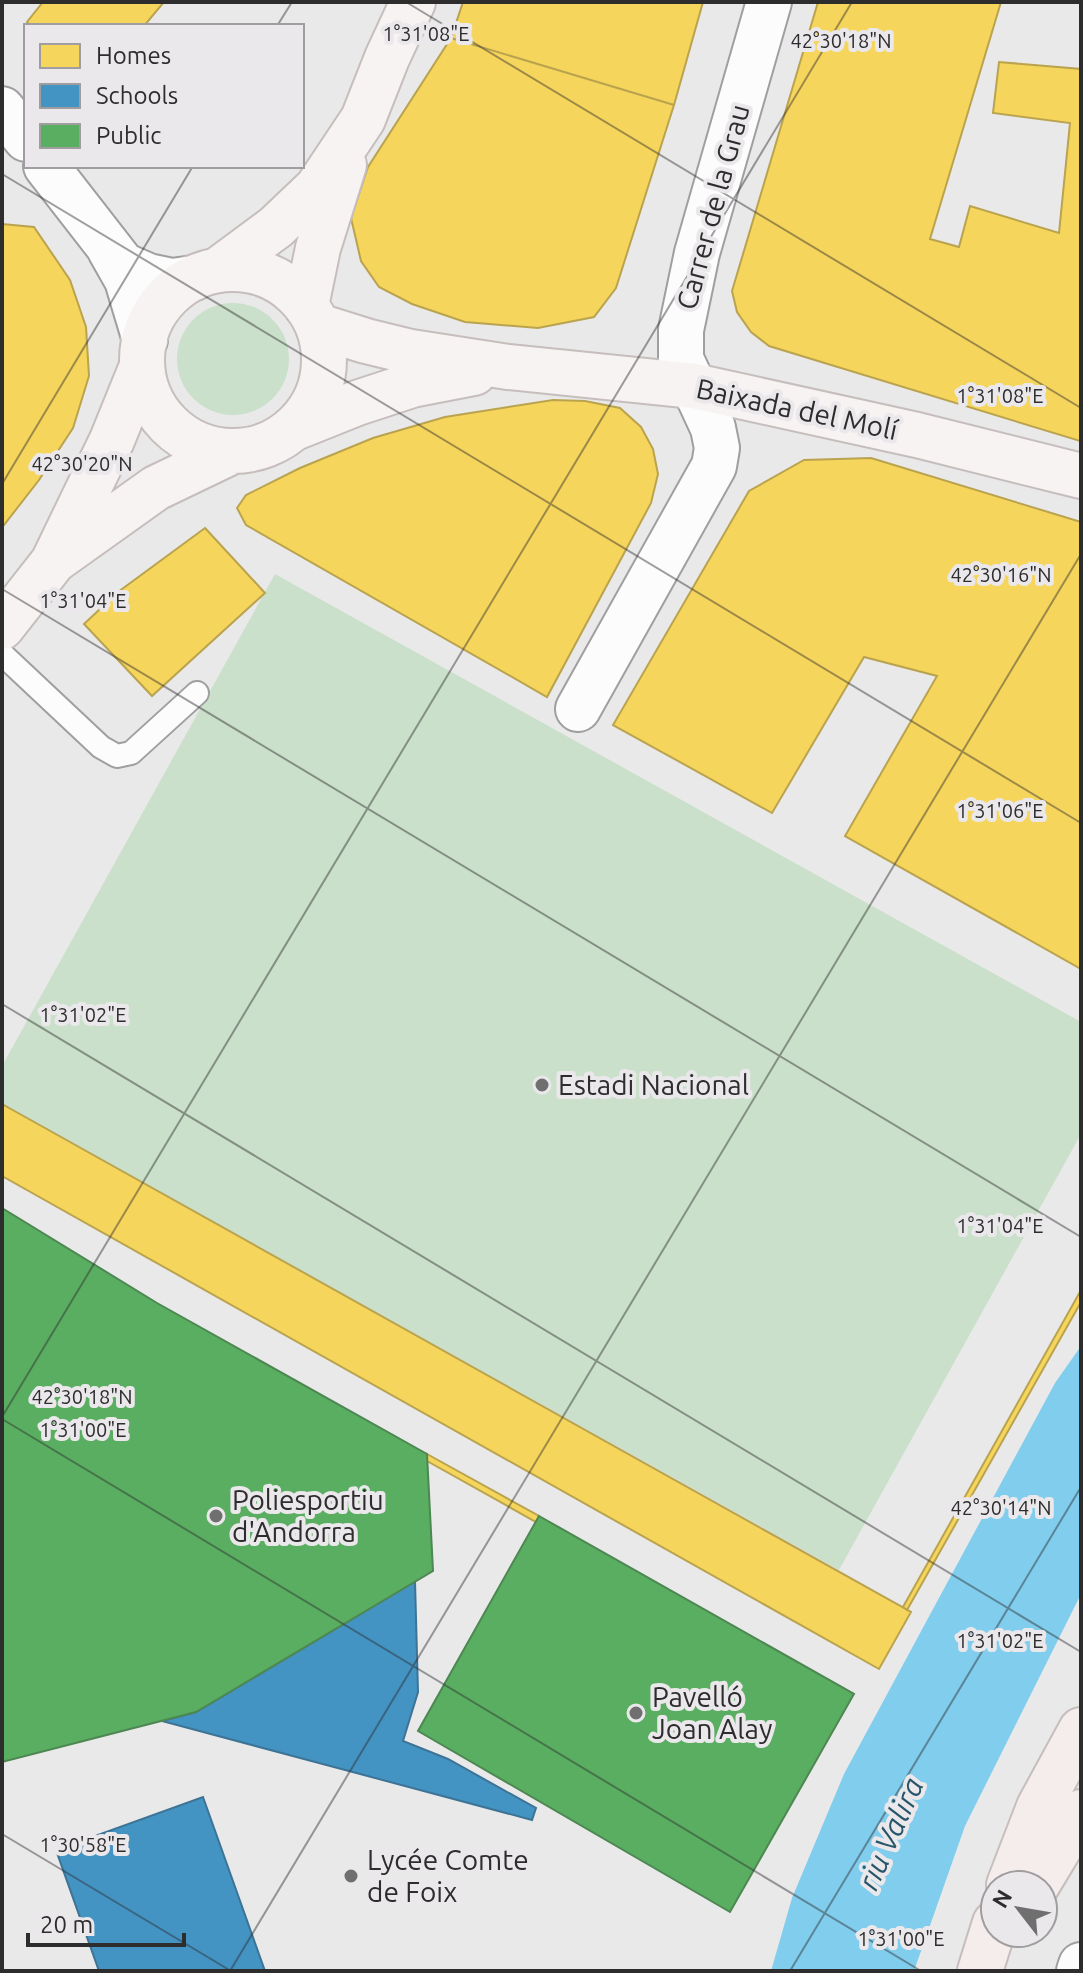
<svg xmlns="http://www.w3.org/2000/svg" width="1083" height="1973" font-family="Ubuntu,sans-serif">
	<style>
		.green { fill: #cae0ca }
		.water { fill: #80cded }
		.homes { fill: #f6d55c; stroke: #baa34e; stroke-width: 2 }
		.schools { fill: #4393c3; stroke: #3d7496; stroke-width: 2 }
		.public { fill: #5aae61; stroke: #4d8752; stroke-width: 2 }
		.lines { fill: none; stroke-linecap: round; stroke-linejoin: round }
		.lane-casing { stroke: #a09fa0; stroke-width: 26 }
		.street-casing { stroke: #a09fa0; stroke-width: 48 }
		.primary-casing { stroke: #c5bebc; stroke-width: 48 }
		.highway-casing { stroke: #c5bebc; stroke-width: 48 }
		.lane { stroke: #fcfcfc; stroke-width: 22 }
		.street { stroke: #fcfcfc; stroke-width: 44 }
		.primary { stroke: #f7f3f2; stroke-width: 44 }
		.highway { stroke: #f4edec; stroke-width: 44 }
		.ticks { fill: none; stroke: #2e2d2e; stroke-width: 2; stroke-opacity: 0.45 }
		.poi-dot { fill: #706f70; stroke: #ebe8eb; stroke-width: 3 }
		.labels { text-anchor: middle; stroke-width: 8; stroke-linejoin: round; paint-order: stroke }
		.street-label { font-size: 28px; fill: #2e2d2e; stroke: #ebe8eb }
		.poi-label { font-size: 28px; fill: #2e2d2e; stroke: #ebe8eb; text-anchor: start }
		.water-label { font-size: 30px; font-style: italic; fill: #275569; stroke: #ebe8eb }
		.ticks-label { font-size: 20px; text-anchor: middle; fill: #2e2d2e; stroke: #ebe8eb; stroke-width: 8; stroke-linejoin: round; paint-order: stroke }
	</style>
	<rect width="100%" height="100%" fill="#eae9ea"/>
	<path class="green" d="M177 359a56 56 0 1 1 112 0a56 56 0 1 1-112 0Z
		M275,574L1081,1022V1134L839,1570L2,1104V1066Z"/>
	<path class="water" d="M1081,1346V1594L965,1826L914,1971H771L792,1898L844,1774L1055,1383Z"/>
	<path class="homes" d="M43,2H164L144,26H31L27,22Z
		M463,2H703L674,105L451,38Z
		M818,2H1001L930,239L959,247L970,206L1059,233L1070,123L993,113L999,62L1081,69L1080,441L769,346L751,332L737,312L732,291Z
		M451,38L674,105L616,288L594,317L538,328L465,322L412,304L379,287L361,261L351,218L368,167Z
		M2,224L34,227L70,280L86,327L89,376L73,428L39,480L4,525L2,524Z
		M553,400L585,401L620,408L641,427L653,449L658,474L651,503L547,697L246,525L237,508L246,495L300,468L373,438L445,417Z
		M871,458L1081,522V969L845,836L937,676L864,657L772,813L613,725L749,491L804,460Z
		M205,528L265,593L152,696L84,624L118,592Z
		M2,1104L911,1612L879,1669L2,1176Z
		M1081,1290V1302L907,1610L903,1607Z
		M427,1454L539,1516L536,1522L427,1461Z"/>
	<path class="schools" d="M415,1581L418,1692L403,1741L448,1759L536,1808L532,1820L162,1721L196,1712Z
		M203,1797L265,1971H99L56,1850Z"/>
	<path class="public" d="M2,1208L157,1303L427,1454L433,1571L196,1712L2,1762Z
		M539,1516L854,1694L730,1912L418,1731Z"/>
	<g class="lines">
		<g class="lane-casing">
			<path id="lane" d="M2,654L101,747L117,756L131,753L197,693"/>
		</g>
		<g class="street-casing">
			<path id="street" d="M2,109L26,139
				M46,166L123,265L148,276L172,281L194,278
				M110,250L127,280L145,340
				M578,709L714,466L717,448L713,428L681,359V330L697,253L769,2
				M1079,1971L1081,1965"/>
		</g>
		<g class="primary-casing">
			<path id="primary" d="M142 360a91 91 0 1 1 182 0a91 91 0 1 1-182 0Z
				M218,270L276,227L317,188L363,119L387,58L413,2
				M306,306L318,248L344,165
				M318,326L366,341L411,352L508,367L694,386L917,435L1081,476
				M292,429L357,403L412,385L474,373
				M55,560L156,488L233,451
				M2,627L53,562L112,440L142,366"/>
		</g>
		<g class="highway-casing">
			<path id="highway" d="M1009,1885L1039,1807L1081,1730
				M1037,1885L1081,1812
				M980,1971L995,1923"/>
		</g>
		<use href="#lane" class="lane"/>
		<use href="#street" class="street"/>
		<use href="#primary" class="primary"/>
		<use href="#highway" class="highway"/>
	</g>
	<path class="ticks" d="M406,2L1081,408M277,26L292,2M2,174L1081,823M2,484L193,166M2,589L1081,1237M2,1004L1081,1652M2,1417L852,2M2,1419L921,1971M2,1834L231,1971M230,1971L1081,554M790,1971L1081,1487"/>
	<g class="poi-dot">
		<circle cx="542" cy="1085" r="8"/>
		<circle cx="216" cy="1516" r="8"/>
		<circle cx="636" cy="1713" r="8"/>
		<circle cx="351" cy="1876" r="8"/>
	</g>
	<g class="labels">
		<g class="street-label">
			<text transform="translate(713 207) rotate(-75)" y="10">Carrer de la Grau</text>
			<text transform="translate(797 409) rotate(12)" y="10">Baixada del Molí</text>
		</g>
		<g class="poi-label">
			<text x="558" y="1095">Estadi Nacional</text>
			<text x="232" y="1510">Poliesportiu<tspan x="232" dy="32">d'Andorra</tspan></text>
			<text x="652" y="1707">Pavelló<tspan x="652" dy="32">Joan Alay</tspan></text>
			<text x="367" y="1870">Lycée Comte<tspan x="367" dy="32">de Foix</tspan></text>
		</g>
		<g class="water-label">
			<text transform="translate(891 1834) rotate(-66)" y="10">riu Valira</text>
		</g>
	</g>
	<g class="ticks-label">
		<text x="426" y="41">1°31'08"E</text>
		<text x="841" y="48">42°30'18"N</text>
		<text x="1000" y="403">1°31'08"E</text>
		<text x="82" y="471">42°30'20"N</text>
		<text x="1001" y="582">42°30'16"N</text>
		<text x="83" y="608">1°31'04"E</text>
		<text x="1000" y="818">1°31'06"E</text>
		<text x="83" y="1022">1°31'02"E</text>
		<text x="1000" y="1233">1°31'04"E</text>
		<text x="82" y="1404">42°30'18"N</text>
		<text x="83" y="1437">1°31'00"E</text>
		<text x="1001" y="1515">42°30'14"N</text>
		<text x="1000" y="1648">1°31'02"E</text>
		<text x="83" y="1852">1°30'58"E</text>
		<text x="901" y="1946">1°31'00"E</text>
	</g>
	<rect width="1083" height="1973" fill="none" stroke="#2e2d2e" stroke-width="8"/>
	<rect x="24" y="24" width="280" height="144" fill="#ebe8eb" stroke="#9f9d9f" stroke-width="2"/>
	<rect x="40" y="44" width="40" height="24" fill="#f6d55c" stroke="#9f9d9f" stroke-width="2"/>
	<text x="96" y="64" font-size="24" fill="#2e2d2e">Homes</text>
	<rect x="40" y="84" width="40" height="24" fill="#4393c3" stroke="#9f9d9f" stroke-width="2"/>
	<text x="96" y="104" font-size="24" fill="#2e2d2e">Schools</text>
	<rect x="40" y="124" width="40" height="24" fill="#5aae61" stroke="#9f9d9f" stroke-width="2"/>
	<text x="96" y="144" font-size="24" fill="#2e2d2e">Public</text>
	<g transform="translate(1019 1909) rotate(301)"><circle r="38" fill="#ebe8eb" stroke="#9f9d9f" stroke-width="2"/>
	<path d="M0-6L14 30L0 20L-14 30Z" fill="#706f70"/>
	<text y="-12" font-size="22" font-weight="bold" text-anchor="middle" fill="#2e2d2e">N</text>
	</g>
	<path d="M28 1933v12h156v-12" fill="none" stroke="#2e2d2e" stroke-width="4"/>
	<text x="40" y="1933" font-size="24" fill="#2e2d2e" stroke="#ebe8eb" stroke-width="6" paint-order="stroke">20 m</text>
</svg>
